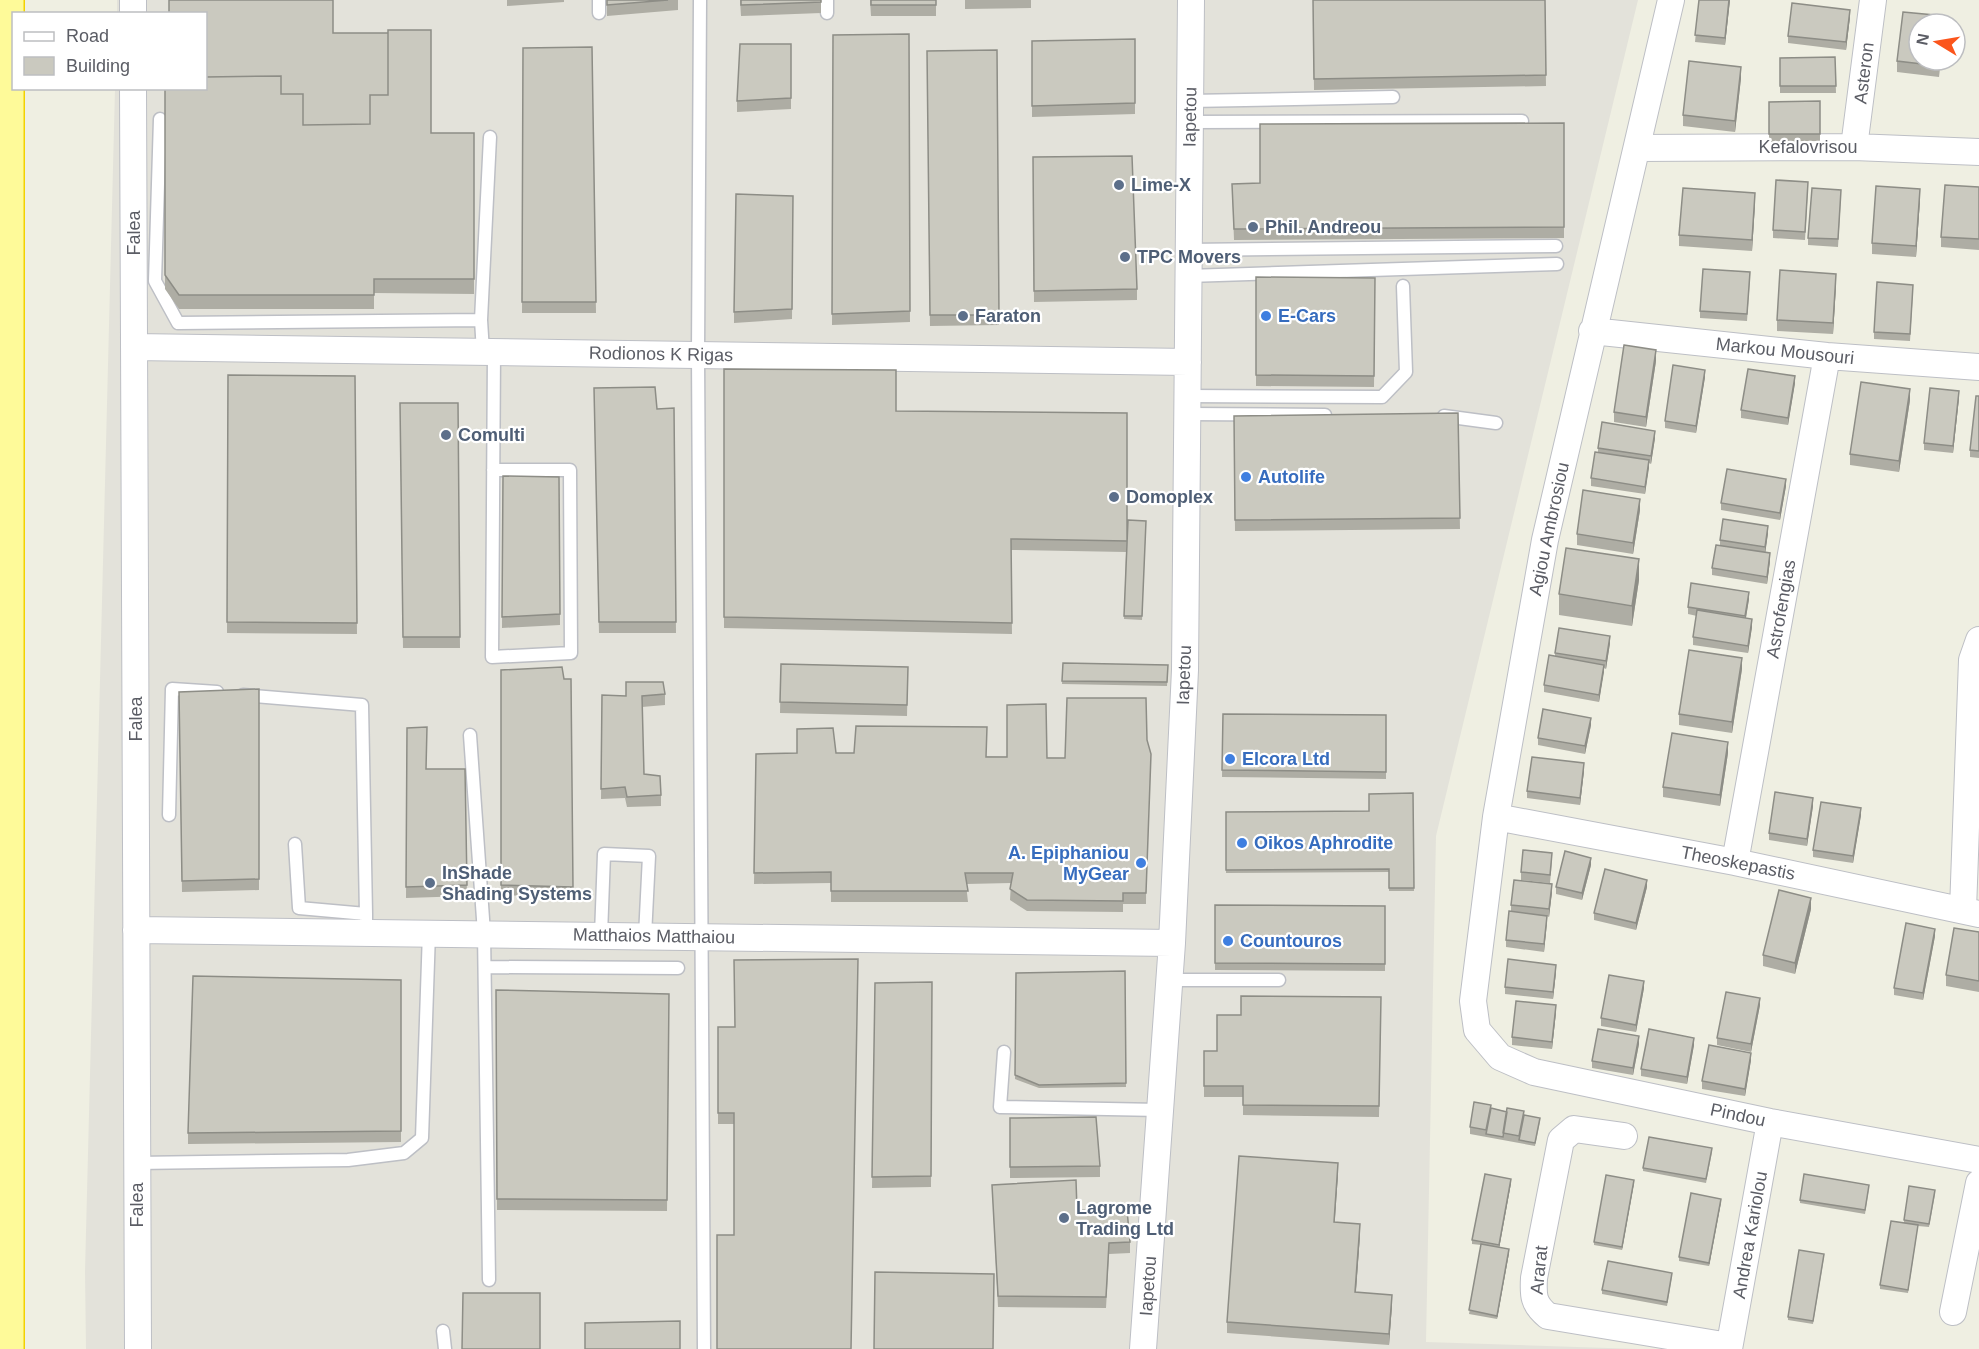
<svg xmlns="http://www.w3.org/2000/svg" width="1979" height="1349" font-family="Arial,sans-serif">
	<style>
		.industrial { fill: #e3e2da }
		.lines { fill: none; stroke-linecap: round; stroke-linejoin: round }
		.service-casing { stroke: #bdbfc5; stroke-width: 15 }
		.minor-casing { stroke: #bdbfc5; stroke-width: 28 }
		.trunk-casing { stroke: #f2d100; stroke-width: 36 }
		.service { stroke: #fff; stroke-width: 12 }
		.minor { stroke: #fff; stroke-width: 26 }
		.trunk { stroke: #fefa99; stroke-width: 33 }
		.wall { fill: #aeada4 }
		.shaded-wall { fill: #8d8d86 }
		.building { fill: #cac9bf; stroke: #8d8d86; stroke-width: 1.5 }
		.service-dot { fill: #5c6f8a; stroke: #fff; stroke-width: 2 }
		.shop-dot { fill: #3f7fe0; stroke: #fff; stroke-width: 2 }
		.labels { text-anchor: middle; stroke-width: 4.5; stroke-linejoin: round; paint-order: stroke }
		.street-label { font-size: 18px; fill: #5b5d65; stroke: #fff }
		.service-label { font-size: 18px; font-weight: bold; fill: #4e5e75; stroke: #fff; text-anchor: start }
		.shop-label { font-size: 18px; font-weight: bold; fill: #366cbe; stroke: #fff; text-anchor: start }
	</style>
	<rect width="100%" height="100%" fill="#efefe2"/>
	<path class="industrial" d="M117,0H1638L1436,836L1426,1342L1638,1349H86L85,1272L115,89L206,88V14L117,13Z"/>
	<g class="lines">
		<g class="service-casing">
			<path id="service" d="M700,0L698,355L704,1349
				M827,0V13
				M599,13V0
				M1190,101L1393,97
				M160,119L155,281L178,323L481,320
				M1190,122L1522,121
				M1188,250L1556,246
				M1188,276L1557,264
				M483,352L481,320L490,137
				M1187,396L1382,397L1406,372L1403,286
				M1187,414L1325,415
				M1444,416L1496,423
				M493,470H570L571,653L492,657L494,352
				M243,695L362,705L366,914
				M470,735L484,933L489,1280
				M169,815L172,689L217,692
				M295,844L299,908L366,914V922
				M601,935L604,854L649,856L645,936
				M485,967L678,968
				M1169,980H1279
				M1004,1052L1000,1107L1160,1110
				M137,1163L348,1160L404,1153L422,1138L429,932
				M443,1331L445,1349"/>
		</g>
		<g class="minor-casing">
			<path id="minor" d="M133,0V14
				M1671,0L1545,540L1496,817L1473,1001L1477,1030L1500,1057L1534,1072L1770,1122L1979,1160
				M133,88L138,1349
				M1854,147L1873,0
				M1637,148L1854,147L1979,152
				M1592,331L1827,356L1979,367
				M134,347L1188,362
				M1496,817L1735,862L1979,914
				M1735,862L1827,356
				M1963,910L1972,660L1979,640
				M136,930L1172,943
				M1624,1136L1574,1129L1561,1140L1534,1278C1533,1295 1533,1304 1548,1316L1729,1346
				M1953,1312L1979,1183
				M1143,1349L1172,943L1185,670L1191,0
				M1729,1349L1770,1122"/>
		</g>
		<g class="trunk-casing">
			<path id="trunk" d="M7,0V1349"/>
		</g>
		<use href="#service" class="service"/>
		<use href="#minor" class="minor"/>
		<use href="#trunk" class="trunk"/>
	</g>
	<path class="wall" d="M507,0H564V2L507,6Z
		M607,0H678V10L607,16Z
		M740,0H821V13L741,16Z
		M870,0H936V16H871Z
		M965,0H1031V8L965,9Z
		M1313,0H1545L1546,86L1314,90Z
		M1699,0H1730L1725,45L1695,42Z
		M1850,17L1846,50L1788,43V36Z
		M1945,24L1919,60H1941L1939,77L1897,72V61Z
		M333,33L431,133H474V294L374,293V309H179L165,289V88H206Z
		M909,34L910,322L832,325L833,35Z
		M1135,39V114L1032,117V41Z
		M791,44V109L737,112V101Z
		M592,47L596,313H522L523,48Z
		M997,50L999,325L930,326L927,51Z
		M1835,57L1836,93H1780V58Z
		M1741,78L1735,132L1683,126V115Z
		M1820,101V141L1769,142V102Z
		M1564,123V238L1234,240L1232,184L1260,183Z
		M1033,157L1137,289V300L1034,302Z
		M1979,187V250L1941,247V237Z
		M1808,189L1805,240L1773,238V230Z
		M793,196L792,319L734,323V312Z
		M1841,197L1838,247L1808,245V238Z
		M1920,200L1916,257L1872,254V243Z
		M1755,203L1752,251L1679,246V235Z
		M1256,277L1375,278L1374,387L1256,386Z
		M1750,279L1747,321L1700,318V311Z
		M1836,285L1833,334L1777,331V320Z
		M1913,292L1910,341L1874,339V332Z
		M1656,361L1646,427L1614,422V412Z
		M724,369L896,411L1127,413V548L1146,521L1142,620L1124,619L1126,552L1011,550L1012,634L724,628Z
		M228,375L355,376L357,634L227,633Z
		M1705,377L1696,433L1665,428V421Z
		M1795,383L1788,425L1741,418V410Z
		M594,388L657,409L674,408L676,633H599Z
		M1979,396V458L1970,457V450Z
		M1959,398L1953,453L1924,450V443Z
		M1910,400L1899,472L1850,465V454Z
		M400,403H458L460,648H403Z
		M1458,413L1460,529L1235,531L1234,416Z
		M1655,438L1651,464L1649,463L1645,494L1591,486V478L1598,452V448Z
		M503,476L560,614V625L502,628Z
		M1786,486L1780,520L1721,510V503Z
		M1640,510L1633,554L1577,545V534Z
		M1768,533L1765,553L1770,561L1767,584L1712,575V568L1720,545V540Z
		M1639,580L1632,626L1559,615V594Z
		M1749,599L1746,618L1752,627L1748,653L1693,645V637L1697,616L1688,614V607Z
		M1610,643L1606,669L1604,668L1599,702L1544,692V685L1555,656V653Z
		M1063,663L1168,665L1167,686L1062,684Z
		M781,664L908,667L907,716L780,713Z
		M1742,669L1732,733L1679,725V714Z
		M501,670L564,679H571L573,898L501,895Z
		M259,689V890L182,892L179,692Z
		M665,694V705L642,707L644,774L661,795V806L627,807L625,798L601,799L602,695L626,696Z
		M1223,714L1386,715V779L1222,777Z
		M1591,725L1585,754L1538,745V738Z
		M407,728L426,769H465L467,896L406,898Z
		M1147,740L1146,904H1123V912L1027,911L1010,900L1011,883L966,884L968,902H831V883L754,884L756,754L836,753L1065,758Z
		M1728,753L1720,806L1663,797V787Z
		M1584,771L1580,805L1527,798V791Z
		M1413,793L1414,891H1389V872L1226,873V812L1369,811Z
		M1813,806L1807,846L1769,840V833Z
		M1861,815L1853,863L1813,857V850Z
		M1552,861L1550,883L1521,880V872Z
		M1591,865L1582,900L1556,894V887Z
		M1647,887L1636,930L1594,920V913Z
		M1552,892L1549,917L1547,916L1544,952L1506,947V940L1511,911V905Z
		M1215,905L1385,906V971L1215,970Z
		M1811,909L1795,974L1763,966V955Z
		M1979,932V992L1946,986V975Z
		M1935,936L1923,1000L1894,995V988Z
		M858,959L734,1235V1124H718V1038L735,1027Z
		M1125,971L1126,1087L1039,1088L1015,1079L1016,973Z
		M1556,972L1553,999L1505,994V987Z
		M401,980V1142L188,1144V1133Z
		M932,982L931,1187L872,1188L875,983Z
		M1644,988L1636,1032L1601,1026V1018Z
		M496,990L669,994L667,1211L497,1210Z
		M1381,997L1379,1117L1243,1115V1097H1204V1051H1217L1241,1015Z
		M1760,1005L1751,1052L1717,1045V1038Z
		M1556,1012L1552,1049L1512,1045V1037Z
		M1639,1044L1633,1075L1592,1068V1061Z
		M1694,1045L1687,1084L1641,1076V1069Z
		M1751,1060L1745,1096L1702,1089V1081Z
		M1491,1108L1524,1115L1540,1121L1535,1146L1470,1134V1127Z
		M1010,1118L1100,1166V1177L1010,1178Z
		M1712,1152L1706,1183L1643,1171V1168Z
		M1338,1174L1334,1222L1360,1235L1356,1292L1392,1305L1389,1345L1227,1333V1322Z
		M1511,1183L1499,1248L1509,1253L1497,1319L1469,1314L1481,1245L1472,1244V1240Z
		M1634,1183L1622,1250L1594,1245V1242Z
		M992,1185L1077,1210L1130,1242V1253L1109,1254L1106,1308L998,1307Z
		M1869,1188L1865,1214L1800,1203V1200Z
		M1935,1194L1929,1227L1918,1226L1908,1293L1880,1289V1285L1904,1223V1220Z
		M1721,1202L1709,1266L1679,1261V1257Z
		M1824,1257L1813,1324L1788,1320V1317Z
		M1672,1276L1667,1306L1602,1294V1290Z"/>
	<path class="shaded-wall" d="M1729,0H1730L1725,45V38Z
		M1850,10V17L1846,50V42Z
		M1741,67V78L1735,132V121Z
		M1920,189V200L1916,257V246Z
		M1755,193V203L1752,251V240Z
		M1836,274V285L1833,334V323Z
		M1656,350V361L1646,427V417Z
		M1705,370V377L1696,433V426Z
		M1795,376V383L1788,425V418Z
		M1910,389V400L1899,472V461Z
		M1959,391V398L1953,453V446Z
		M1655,431V438L1651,464V456Z
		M1649,460V468L1645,494V487Z
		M1786,479V486L1780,520V513Z
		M1640,499V510L1633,554V543Z
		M1768,526V533L1765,555V547Z
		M1770,553V561L1767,584V577Z
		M1639,559V580L1632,626V606Z
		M1749,592V599L1745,623V616Z
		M1752,619V627L1748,653V646Z
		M1610,636V643L1606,669V661Z
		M1742,658V669L1732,733V722Z
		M1604,665V672L1599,702V695Z
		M1591,718V725L1585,754V746Z
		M1728,742V753L1720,806V795Z
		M1584,763V771L1580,805V798Z
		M1813,798V806L1807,846V839Z
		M1861,808V815L1853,863V856Z
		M1591,858V865L1582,900V893Z
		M1647,880V887L1636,930V923Z
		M1552,884V892L1549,917V909Z
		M1811,898V909L1795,974V963Z
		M1547,916V923L1544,952V944Z
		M1935,929V936L1923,1000V993Z
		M1556,965V972L1553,999V992Z
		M1644,981V988L1636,1032V1025Z
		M1760,998V1005L1751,1052V1044Z
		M1556,1005V1012L1552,1049V1042Z
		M1639,1036V1044L1633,1075V1068Z
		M1694,1038V1045L1687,1084V1077Z
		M1751,1053V1060L1745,1096V1089Z
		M1338,1163V1174L1334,1233V1222Z
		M1511,1179V1183L1499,1249V1245Z
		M1634,1180V1183L1622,1250V1247Z
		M1721,1199V1202L1709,1266V1263Z
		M1360,1224V1235L1355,1303V1292Z
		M1509,1249V1253L1497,1319V1316Z
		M1392,1295V1305L1389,1345V1334Z"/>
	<path class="building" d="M169,0H333V33H388V95H370V124L303,125V94H281V76L206,77V14H169Z
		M607,0H668L607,5Z
		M741,0H821V2L741,5Z
		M871,0H936V5H871Z
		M1313,0H1545L1546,75L1314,79Z
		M1699,0H1729L1725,38L1695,35Z
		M1792,3L1850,10L1846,42L1788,36Z
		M1903,12L1945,16L1944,24H1919V60H1940L1939,66L1897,61Z
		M388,30H431V133H474V279H374V295H179L165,275V88H206V77L281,76V94H303V125L370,124V95H388Z
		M909,34L910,311L832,314L833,35Z
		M1135,39V103L1032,106V41Z
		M740,44H791V98L737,101Z
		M592,47L596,302H522L523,48Z
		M997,50L999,315H930L927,51Z
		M1835,57L1836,86H1780V58Z
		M1689,61L1741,67L1735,121L1683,115Z
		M1820,101V134H1769V102Z
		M1564,123V227L1234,229L1232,184L1260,183V124Z
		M1132,156L1137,289L1034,291L1033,157Z
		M1776,180L1808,182L1805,232L1773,230Z
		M1945,185L1979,187V239L1941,237Z
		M1876,186L1920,189L1916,246L1872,243Z
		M1683,188L1755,193L1752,240L1679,235Z
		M1812,188L1841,190L1838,239L1808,238Z
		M736,194L793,196L792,309L734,312Z
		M1703,269L1750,272L1747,314L1700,311Z
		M1780,270L1836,274L1833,323L1777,320Z
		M1256,277L1375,278L1374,376L1256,375Z
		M1877,282L1913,285L1910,334L1874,332Z
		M1624,345L1656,350L1646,417L1614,412Z
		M1673,365L1705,370L1696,426L1665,421Z
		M724,369L896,370V411L1127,413V541L1011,539L1012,623L724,617Z
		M1748,369L1795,376L1788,418L1741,410Z
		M228,375L355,376L357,623L227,622Z
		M1861,382L1910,389L1899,461L1850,454Z
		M655,387L657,409L674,408L676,622H599L594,388Z
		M1930,388L1959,391L1953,446L1924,443Z
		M1976,396H1979V451L1970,450Z
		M400,403H458L460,637H403Z
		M1458,413L1460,518L1235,520L1234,416Z
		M1602,422L1655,431L1651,456L1598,448Z
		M1595,452L1649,460L1645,487L1591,478Z
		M1727,469L1786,479L1780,513L1721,503Z
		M503,476L559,477L560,614L502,617Z
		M1583,490L1640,499L1633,543L1577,534Z
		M1723,519L1768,526L1765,547L1720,540Z
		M1128,520L1146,521L1142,616H1124Z
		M1716,545L1770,553L1767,577L1712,568Z
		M1566,548L1639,559L1632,606L1559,594Z
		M1691,583L1749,592L1745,616L1688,607Z
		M1697,610L1752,619L1748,646L1693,637Z
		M1559,628L1610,636L1606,661L1555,653Z
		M1689,650L1742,658L1732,722L1679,714Z
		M1549,655L1604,665L1599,695L1544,685Z
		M1063,663L1168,665L1167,682L1062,681Z
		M781,664L908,667L907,705L780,702Z
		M562,667L564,679H571L573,887L501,885V670Z
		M626,682H663L665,694L642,696L644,774L660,776L661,795L627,797L625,787L601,789L602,695L626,696Z
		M259,689V879L182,881L179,692Z
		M1067,698H1146L1147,740L1151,754L1146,893H1123V901L1027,900L1010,889L1013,873H965L968,891H831V872L754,873L756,754L797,753V729L833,728L836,753H854L856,726L987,727L986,757H1007V705L1046,704L1047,758H1065Z
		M1543,709L1591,718L1585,746L1538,738Z
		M1223,714L1386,715V772L1222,770Z
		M427,727L426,769H465L467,885L406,887L407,728Z
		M1672,733L1728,742L1720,795L1663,787Z
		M1532,757L1584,763L1580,798L1527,791Z
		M1775,792L1813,798L1807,839L1769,833Z
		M1413,793L1414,888H1389V869L1226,870V812L1369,811V794Z
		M1821,802L1861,808L1853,856L1813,850Z
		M1523,850L1552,853L1550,875L1521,872Z
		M1565,851L1591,858L1582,893L1556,887Z
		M1605,869L1647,880L1636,923L1594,913Z
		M1514,880L1552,884L1549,909L1511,905Z
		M1779,890L1811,898L1795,963L1763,955Z
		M1215,905L1385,906V964L1215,963Z
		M1509,911L1547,916L1544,944L1506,940Z
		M1906,923L1935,929L1923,993L1894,988Z
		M1954,928L1979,932V981L1946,975Z
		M858,959L851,1349H717V1235H734V1113H718V1027H735L734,960Z
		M1508,959L1556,965L1553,992L1505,987Z
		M1125,971L1126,1083L1039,1085L1015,1075L1016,973Z
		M1609,975L1644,981L1636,1025L1601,1018Z
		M193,976L401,980V1131L188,1133Z
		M932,982L931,1176L872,1177L875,983Z
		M496,990L669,994L667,1200L497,1199Z
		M1726,992L1760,998L1751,1044L1717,1038Z
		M1241,996L1381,997L1379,1106L1243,1105V1086H1204V1051H1217V1015H1241Z
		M1516,1001L1556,1005L1552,1042L1512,1037Z
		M1598,1029L1639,1036L1633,1068L1592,1061Z
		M1649,1029L1694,1038L1687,1077L1641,1069Z
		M1709,1045L1751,1053L1745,1089L1702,1081Z
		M1474,1102L1491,1105L1486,1130L1470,1127Z
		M1491,1108L1507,1112L1503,1137L1486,1134Z
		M1507,1108L1524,1111L1519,1136L1503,1133Z
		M1524,1115L1540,1118L1535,1143L1519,1140Z
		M1096,1117L1100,1166L1010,1167V1118Z
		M1649,1137L1712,1148L1706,1179L1643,1168Z
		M1239,1156L1338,1163L1334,1222L1360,1224L1355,1292L1392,1295L1389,1334L1227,1322Z
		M1485,1174L1511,1179L1499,1245L1472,1240Z
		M1804,1174L1869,1185L1865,1210L1800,1200Z
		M1606,1175L1634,1180L1622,1247L1594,1242Z
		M1076,1180L1077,1210H1127L1130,1242L1109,1243L1106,1297L998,1296L992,1185Z
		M1909,1186L1935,1190L1929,1224L1904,1220Z
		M1691,1193L1721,1199L1709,1263L1679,1257Z
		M1891,1221L1918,1225L1908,1290L1880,1285Z
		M1481,1244L1509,1249L1497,1316L1469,1310Z
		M1799,1250L1824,1254L1813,1321L1788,1317Z
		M1608,1261L1672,1273L1667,1302L1602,1290Z
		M875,1272L994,1274L993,1349H874Z
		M463,1293H540V1349H462Z
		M680,1321V1349H585V1323Z"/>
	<g class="service-dot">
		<circle cx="1119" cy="185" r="6"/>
		<circle cx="1253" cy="227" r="6"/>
		<circle cx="1125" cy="257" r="6"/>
		<circle cx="963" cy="316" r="6"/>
		<circle cx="446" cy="435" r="6"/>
		<circle cx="1114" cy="497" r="6"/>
		<circle cx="430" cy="883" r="6"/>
		<circle cx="1064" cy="1218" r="6"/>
	</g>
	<g class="shop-dot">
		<circle cx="1266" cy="316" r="6"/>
		<circle cx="1246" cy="477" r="6"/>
		<circle cx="1230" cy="759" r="6"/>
		<circle cx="1242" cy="843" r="6"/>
		<circle cx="1141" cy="863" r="6"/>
		<circle cx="1228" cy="941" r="6"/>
	</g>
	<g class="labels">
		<g class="street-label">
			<text transform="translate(1864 73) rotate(-83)" y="6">Asteron</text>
			<text transform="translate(1190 117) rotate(-89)" y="6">Iapetou</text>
			<text x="1808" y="153">Kefalovrisou</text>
			<text transform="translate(134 233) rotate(-90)" y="6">Falea</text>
			<text transform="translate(1785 351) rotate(6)" y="6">Markou Mousouri</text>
			<text transform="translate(661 354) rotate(1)" y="6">Rodionos K Rigas</text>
			<text transform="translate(1549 529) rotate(-78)" y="6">Agiou Ambrosiou</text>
			<text transform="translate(1781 609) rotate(-80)" y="6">Astrofengias</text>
			<text transform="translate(1184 675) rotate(-88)" y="6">Iapetou</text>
			<text transform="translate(136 719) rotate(-90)" y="6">Falea</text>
			<text transform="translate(1738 863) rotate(11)" y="6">Theoskepastis</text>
			<text transform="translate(654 936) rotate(1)" y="6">Matthaios Matthaiou</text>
			<text transform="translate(1738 1115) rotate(12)" y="6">Pindou</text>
			<text transform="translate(137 1205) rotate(-90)" y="6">Falea</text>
			<text transform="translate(1750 1235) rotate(-80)" y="6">Andrea Kariolou</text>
			<text transform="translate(1539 1270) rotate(-84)" y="6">Ararat</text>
			<text transform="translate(1148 1286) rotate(-86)" y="6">Iapetou</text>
		</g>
		<g class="service-label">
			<text x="1131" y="191">Lime-X</text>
			<text x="1265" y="233">Phil. Andreou</text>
			<text x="1137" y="263">TPC Movers</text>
			<text x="975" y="322">Faraton</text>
			<text x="458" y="441">Comulti</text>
			<text x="1126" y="503">Domoplex</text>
			<text x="442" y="879">InShade<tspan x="442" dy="21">Shading Systems</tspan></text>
			<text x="1076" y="1214">Lagrome<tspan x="1076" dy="21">Trading Ltd</tspan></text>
		</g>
		<g class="shop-label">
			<text x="1278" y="322">E-Cars</text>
			<text x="1258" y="483">Autolife</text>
			<text x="1242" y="765">Elcora Ltd</text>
			<text x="1254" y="849">Oikos Aphrodite</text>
			<text x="1129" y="859" text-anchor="end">A. Epiphaniou<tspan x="1129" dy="21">MyGear</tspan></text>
			<text x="1240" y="947">Countouros</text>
		</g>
	</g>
	<rect x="12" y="12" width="195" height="78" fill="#ffffff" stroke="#bdbec1" stroke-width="1.5"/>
	<rect x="24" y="32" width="30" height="9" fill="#ffffff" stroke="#bdbec1" stroke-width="1.5"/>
	<text x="66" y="42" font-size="18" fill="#5b5d65">Road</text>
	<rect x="24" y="57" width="30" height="18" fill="#cac9bf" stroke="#bdbec1" stroke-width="1.5"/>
	<text x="66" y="72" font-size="18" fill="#5b5d65">Building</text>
	<g transform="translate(1937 42) rotate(281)"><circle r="28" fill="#ffffff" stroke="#bdbec1" stroke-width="1.5"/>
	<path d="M0-4.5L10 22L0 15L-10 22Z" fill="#fb551c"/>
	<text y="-9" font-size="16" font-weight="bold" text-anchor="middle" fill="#5b5d65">N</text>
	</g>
</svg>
